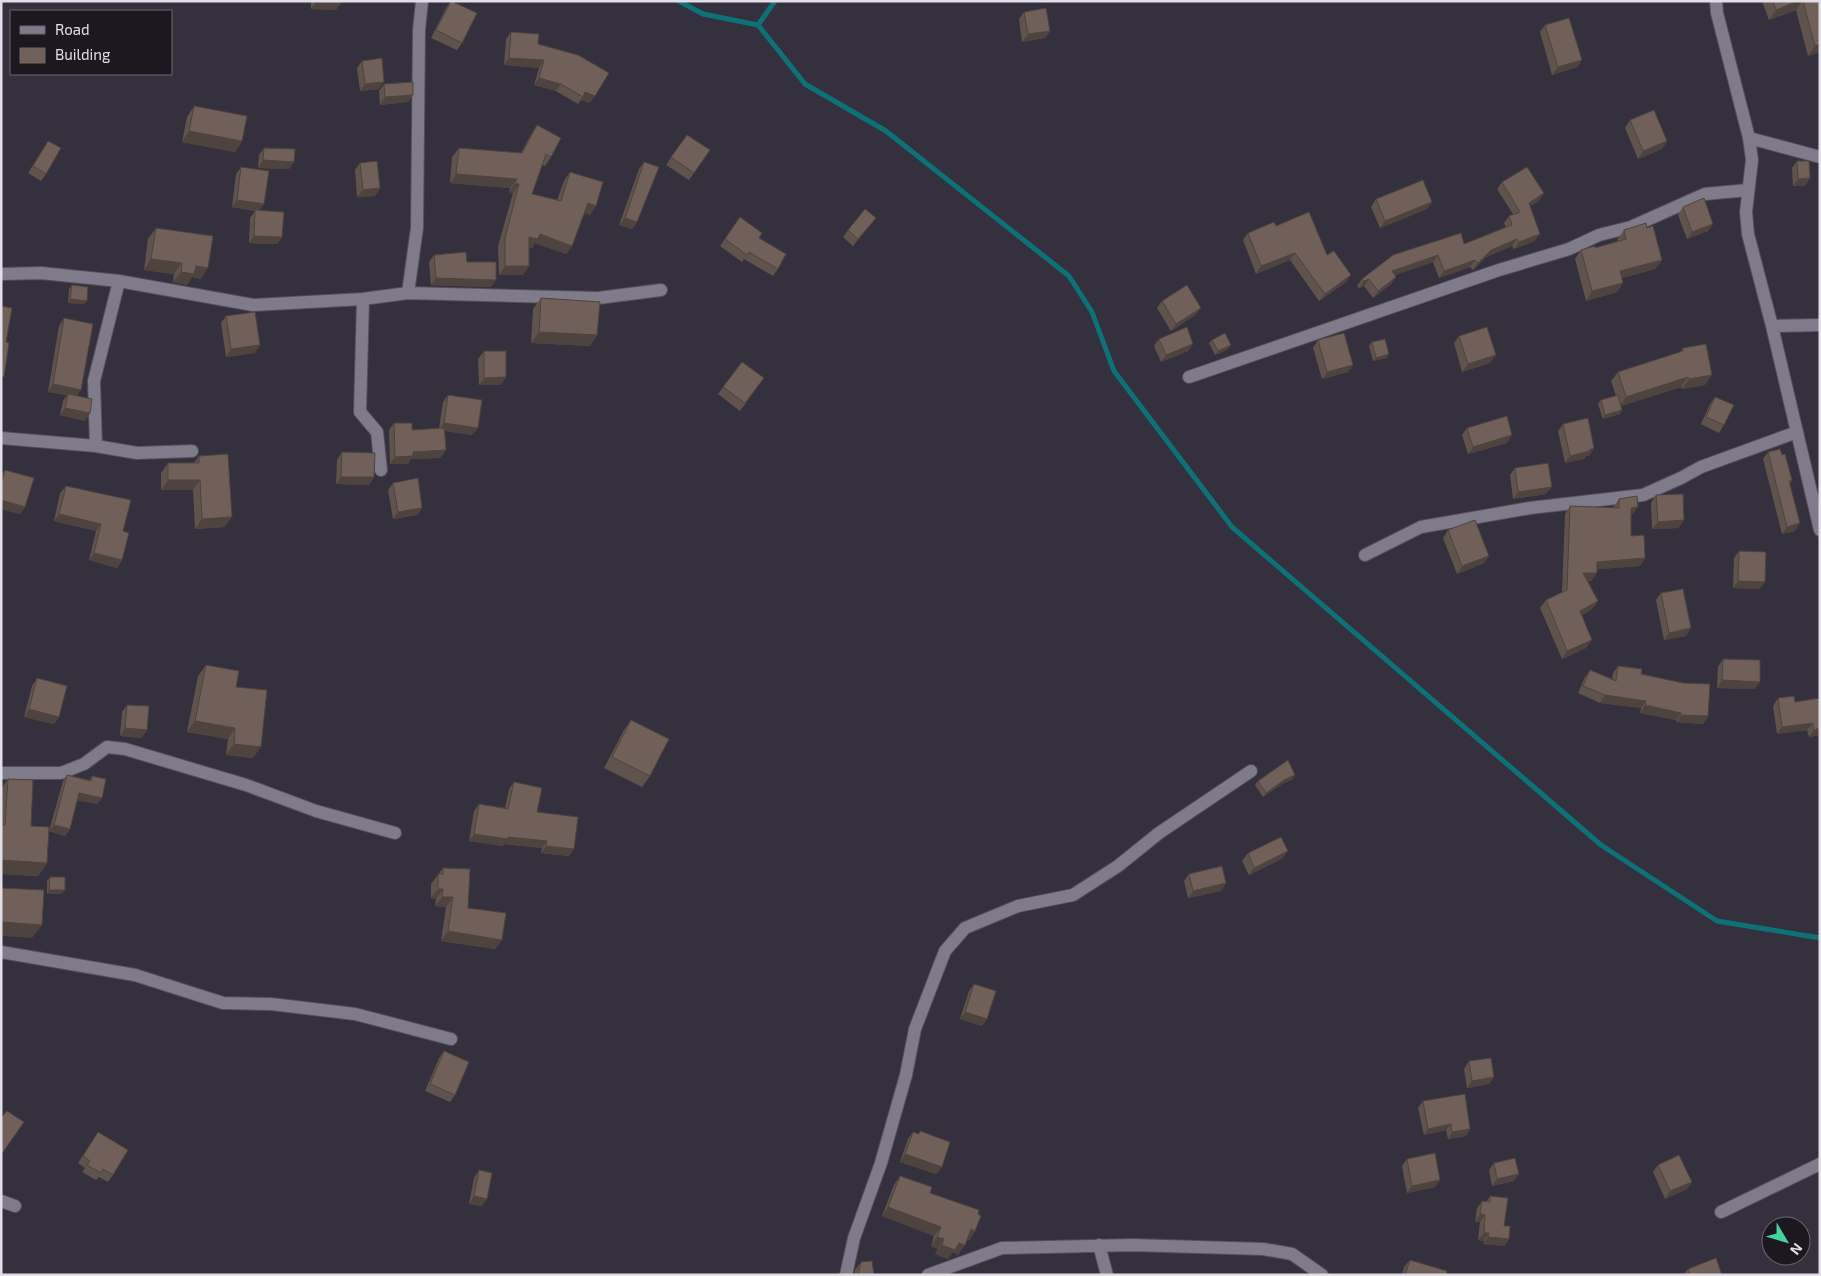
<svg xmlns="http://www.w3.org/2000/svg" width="1821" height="1276" font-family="'Exo 2',sans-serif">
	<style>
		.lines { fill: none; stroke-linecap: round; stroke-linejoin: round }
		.stream { stroke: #0d7278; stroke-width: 5 }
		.street-casing { stroke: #534f5b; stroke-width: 14 }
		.street { stroke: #7f7b8a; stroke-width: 12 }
		.wall { fill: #60534d }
		.shaded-wall { fill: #4e433e }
		.building { fill: #706059; stroke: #4e433e }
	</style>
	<rect width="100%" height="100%" fill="#34303d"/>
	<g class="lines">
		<path class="stream" d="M679,1L703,14L758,25L805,84L886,131L1069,276L1092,312L1114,371L1232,527L1601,845L1717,921L1820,938
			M758,25L775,1"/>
		<g class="street-casing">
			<path id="street" d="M1716,1L1717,13L1749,138L1752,160L1746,212L1748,234L1772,326L1820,530
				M1749,138L1820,157
				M1,274L41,273L119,281L253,305L363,299L408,293L417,228L419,30L422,1
				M408,293L598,298L661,290
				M363,299L360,412L377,432L381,470
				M1772,326L1820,325
				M1189,377L1499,270L1569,249L1599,235L1631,227L1705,194L1748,190
				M1,438L96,446L137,453L192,451
				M96,446L94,381L119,281
				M1365,555L1421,527L1530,508L1643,495L1681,478L1701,467L1797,432
				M1,773H61L84,764L107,747L125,749L246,785L316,811L395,833
				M1,952L135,975L223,1003L271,1004L355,1014L451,1039
				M1,1201L15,1206
				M1721,1212L1820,1164
				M1099,1245L1107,1275
				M846,1275L854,1238L881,1163L906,1075L915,1029L945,951L965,928L1018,906L1073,895L1118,866L1159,833L1251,771
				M928,1275L1002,1248L1132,1245L1263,1249L1292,1254L1322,1275"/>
		</g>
		<use href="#street" class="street"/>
	</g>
	<path class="wall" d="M311,1H341L336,10L311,9Z
		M451,1L462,43L457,50L431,38L446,8Z
		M1762,1H1820V52L1808,56L1796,10L1769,20Z
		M1024,12L1050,31L1045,38L1022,42L1019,19Z
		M1545,25L1582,60L1577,67L1552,75L1540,32Z
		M511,32L538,44L590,103L581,100L578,104L556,91L534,85L539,68L504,65L506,39Z
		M362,61L379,89L360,91L357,68Z
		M384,84L413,95L408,102L380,105L379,91Z
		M194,106L242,141L235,152L182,142L187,117Z
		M1630,120L1667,141L1662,149L1638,159L1625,128Z
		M537,125L551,157L545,166L542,165L532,194L557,200L564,181L570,172L596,206L590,215L584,213L572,246L566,254L535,243L532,248L529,247V266L523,275H499L498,246L513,193L509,192L510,188L450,183L452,157L459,148L521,153L531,134Z
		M687,135L710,150L689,180L666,165Z
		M48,141L46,174L41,181L28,173Z
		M264,148L294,162L289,169L258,168L259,155Z
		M1797,161L1810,178L1805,186H1793L1792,168Z
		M644,162L637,222L632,229L619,225L639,169Z
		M360,163L380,188L375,196L357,197L355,170Z
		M241,167L264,204L259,211L282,237L277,244L249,243L250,218L255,211L232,207L236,174Z
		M1502,182L1539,201L1530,206L1535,241L1514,249L1512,246L1486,257L1473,270L1470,267L1439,278L1433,262L1395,275L1396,277L1391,284L1373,298L1364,286L1359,288L1357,286L1362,279L1464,244L1506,227L1504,223L1509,216L1513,214L1497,189Z
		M1376,199L1432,202L1427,209L1380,228L1371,207Z
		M1683,207L1713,224L1708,231L1687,239L1678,215Z
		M740,217L759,238L778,269L773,276L744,259L742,262L720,246Z
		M876,218L853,246L843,237L848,230Z
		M1276,226L1327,255L1346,282L1319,301L1290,260L1256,274L1243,240L1248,233Z
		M156,228L201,279L192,277L187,285L173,282L174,274L144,270L148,239Z
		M1647,228L1662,260L1655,269L1622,278L1617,292L1586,301L1575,259L1581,250L1595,248L1618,241L1617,240L1624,230Z
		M434,255L467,262L491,287L431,285L429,262Z
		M72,285L84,304L68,303L69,289Z
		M541,298L597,335L590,346L531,343L533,309Z
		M1162,301L1201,308L1195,315L1171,331L1157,308Z
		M226,316L260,345L255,353L226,357L221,323Z
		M64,318L81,390L77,395L90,413L85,421L60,415L63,401L67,395L48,392L59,326Z
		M1459,336L1490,363L1462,372L1454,343Z
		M1159,339L1193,344L1188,351L1161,362L1154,346Z
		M1212,340L1228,349L1215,355L1209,343Z
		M1318,340L1353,365L1348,372L1322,379L1313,348Z
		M1372,342L1387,358L1373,361L1369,346Z
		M1683,348L1705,385L1682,389L1681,387L1621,406L1620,414L1603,419L1598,404L1601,400L1616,396L1611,381L1618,372L1680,352Z
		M484,351L501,385H479L478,359Z
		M742,362L764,378L740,411L718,394Z
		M448,395L472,435L445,431L446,450L440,458L411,459L408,464H390L389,430L394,423L412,430L439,428L443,402Z
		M1715,397L1724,425L1719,433L1701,424L1710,404Z
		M1563,424L1594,448L1589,456H1586L1584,459L1565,463L1558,431Z
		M1467,428L1507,443L1468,454L1462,435Z
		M342,452L374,477L369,485L336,484L337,460Z
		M1768,452L1782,455L1792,480L1790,484L1795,531L1782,534L1763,459Z
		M199,456L225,527L195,529L193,490H161V473L168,463H194Z
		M1515,468L1546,494L1513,499L1510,475Z
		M5,470L25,507L20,514L1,509V476Z
		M393,483L422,508L417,515L393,519L388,490Z
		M66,486L123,531L122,560L117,568L89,560L96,531L54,521L60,493Z
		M1656,495L1679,528L1652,529L1651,503Z
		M1619,499L1632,515H1631V536L1645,558L1640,566L1597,569L1591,581H1588L1598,601L1592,609L1582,615L1586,648L1562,659L1540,608L1546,600L1562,592L1565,514L1570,506L1613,508Z
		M1448,530L1484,563L1457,574L1443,538Z
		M1739,551L1760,589L1733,588L1734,558Z
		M1661,593L1686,636L1664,640L1656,600Z
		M1723,659L1755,689L1717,688L1718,667Z
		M206,665L253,758L226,755L228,739L187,732L198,676Z
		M1618,666L1641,674L1708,716L1703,724L1676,722V720L1640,713L1641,708L1600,703L1578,693L1585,677L1590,670L1612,679L1613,673Z
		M37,678L59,717L54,724L24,717L32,686Z
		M1778,698L1795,702L1820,698V735L1809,737L1807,730L1777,734L1773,706Z
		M127,705L142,738L120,736L122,712Z
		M631,720L650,776L642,787L604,768L624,730Z
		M67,775L89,780L92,776L102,798L97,804L77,800L70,829L65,836L49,831L63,781Z
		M8,779L47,863L38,876L1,874V789Z
		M1293,779L1282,784L1263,797L1255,785L1258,781Z
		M514,782L537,812L569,856L541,853L542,848L504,844L503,846L469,841L474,811L479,804L505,808L509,789Z
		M1248,853L1283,858L1249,875L1242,861Z
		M443,868L468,908L502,940L495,949L441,941L446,907L435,906L436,899L431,898V884Z
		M1189,874L1221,891L1188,898L1184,881Z
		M50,877L62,894H47V881Z
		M974,984L987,1019L982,1026L960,1019L969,991Z
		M444,1051L455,1095L450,1102L425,1091L439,1058Z
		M1469,1061L1494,1077L1489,1084L1467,1088L1464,1069Z
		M1423,1101L1470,1129L1466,1136L1448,1139L1446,1130L1424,1135L1418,1108Z
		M920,1131L942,1167L936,1174L900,1162L908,1139L913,1132L918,1134Z
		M98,1132L113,1175L108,1182L99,1177L96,1180L82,1172L85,1168L78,1163Z
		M1407,1159L1435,1187L1407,1193L1402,1166Z
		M1494,1163L1514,1181L1492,1186L1489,1170Z
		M1658,1165L1692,1182L1687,1189L1665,1199L1653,1172Z
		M479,1170L482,1206L469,1204L474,1178Z
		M900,1176L930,1193L978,1214L975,1231L969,1240H967L958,1255L953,1252L948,1259L935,1254L938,1249L931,1246L934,1236L882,1216L894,1185Z
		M1490,1196L1504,1226L1509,1239L1504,1246L1483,1244L1484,1241L1478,1240L1480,1222H1475L1477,1208L1482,1201L1486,1202Z
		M1410,1260L1446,1275H1402L1404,1267Z
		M861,1262L874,1275H854L855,1270Z
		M1688,1269L1722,1275H1683Z"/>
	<path class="shaded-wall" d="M1798,1H1802L1796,10L1769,20L1776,10Z
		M316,2L341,3L336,10L311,9Z
		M1050,31L1045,38L1022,42L1028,34Z
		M1820,44V52L1808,56L1815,46Z
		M509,58L544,60L539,68L504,65Z
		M1582,60L1577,67L1552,75L1558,67Z
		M539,78L561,84L556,91L534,85Z
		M384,82L379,89L360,91L365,84Z
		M585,92L595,96L590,103L581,100Z
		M413,95L408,102L380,105L385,97Z
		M189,131L242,141L235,152L182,142Z
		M1667,141L1662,149L1638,159L1643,151Z
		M263,160L294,162L289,169L258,168Z
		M456,174L517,179L510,188L450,183Z
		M1810,178L1805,186H1793L1798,179Z
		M515,183L519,184L513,193L509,192Z
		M380,188L375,196L357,197L363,190Z
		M1544,193L1539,201L1524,210L1529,203Z
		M237,200L264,204L259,211L232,207Z
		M1432,202L1427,209L1380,228L1385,221Z
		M588,203L596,206L590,215L581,212Z
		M625,218L637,222L632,229L619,225Z
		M876,218L870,226L853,246L858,239Z
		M1713,224L1708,231L1687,239L1692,232Z
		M540,234L572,246L566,254L535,243L532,248L523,245L529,237Z
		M1540,234L1535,241L1514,249L1519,242Z
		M254,236L282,237L277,244L249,243Z
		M1517,239L1512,246L1486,257L1473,270L1478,263L1491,250Z
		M1295,253L1290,260L1256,274L1261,266Z
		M1438,255L1433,262L1387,278L1392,271Z
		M151,259L182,263L174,274L144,270Z
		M1475,260L1470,267L1439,278L1444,271Z
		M1662,260L1655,269L1613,280L1620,271Z
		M196,266L208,268L201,279L192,277L187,285L173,282L181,272Z
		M505,266H529L523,275H499Z
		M1351,275L1346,282L1319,301L1325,294Z
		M1396,277L1391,284L1373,298L1378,291Z
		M436,278L496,280L491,287L431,285Z
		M1369,279L1364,286L1359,288L1364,281Z
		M1623,283L1617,292L1586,301L1592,291Z
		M70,299L87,301L84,304L68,303Z
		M1201,308L1195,315L1171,331L1176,324Z
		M539,332L597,335L590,346L531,343Z
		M1193,344L1188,351L1161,362L1166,355Z
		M260,345L255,353L226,357L231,349Z
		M1231,345L1228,349L1215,355L1218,351Z
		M1389,354L1387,358L1373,361L1376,358Z
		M1496,355L1490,363L1462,372L1468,364Z
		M1353,365L1348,372L1322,379L1327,372Z
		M1712,375L1705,385L1682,389L1689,379Z
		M506,377L501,385H479L484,378Z
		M1688,377L1681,387L1619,407L1626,397Z
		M53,384L81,390L76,397L68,394L67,395L48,392Z
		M65,408L90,413L85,421L60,415Z
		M1622,410L1620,414L1603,419L1605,415Z
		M444,423L478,428L472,435L439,430Z
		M1512,435L1507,443L1468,454L1473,447Z
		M1594,448L1589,456H1586L1584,459L1565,463L1570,456Z
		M446,450L440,458L411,459L408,464H390L395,457L413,452Z
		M341,477H374L369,485L336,484Z
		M168,480H200L193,490H161Z
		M1552,487L1546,494L1513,499L1518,492Z
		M1,500L25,507L20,514L1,509Z
		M1638,507L1632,515L1626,516L1631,508Z
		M422,508L417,515L393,519L398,512Z
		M59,514L101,524L96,531L54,521Z
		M232,517L225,527L195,529L202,519Z
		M1684,520L1679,528L1652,529L1658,522Z
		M1800,523L1795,531L1782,534L1787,527Z
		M94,553L122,560L117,568L89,560Z
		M1489,556L1484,563L1457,574L1462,566Z
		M1645,558L1640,566L1592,570L1597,562Z
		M1583,573H1597L1591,581H1578Z
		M1738,581L1765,582L1760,589L1733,588Z
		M1598,601L1592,609L1574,619L1580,611Z
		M1691,628L1686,636L1664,640L1669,633Z
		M1592,640L1586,648L1562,659L1567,651Z
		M1722,680L1760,682L1755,689L1717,688Z
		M1605,695L1646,701L1641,708L1600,703Z
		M1645,705L1681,713L1676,720L1640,713Z
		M29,709L59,717L54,724L24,717Z
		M1681,715L1708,716L1703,724L1676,722Z
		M195,721L235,728L228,739L187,732Z
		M1813,723L1807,730L1777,734L1782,727Z
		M125,728L147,730L142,738L120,736Z
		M1820,728V735L1809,737L1814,730Z
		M234,744L261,747L253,758L226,755Z
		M1295,775L1293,779L1282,784L1263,797L1266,793L1284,780Z
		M79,793L102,798L97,804L75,800Z
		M54,825L70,829L65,836L49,831Z
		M474,834L508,837L547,841L542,848L504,844L503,846L469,841Z
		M546,846L574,849L569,856L541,853Z
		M1288,851L1283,858L1249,875L1254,868Z
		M1,860L47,863L38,876L1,874Z
		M1226,883L1221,891L1188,898L1193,891Z
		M438,889H443L436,899L431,898Z
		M49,890H65L62,894H47Z
		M442,897H453L446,907L435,906Z
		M1,922L42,925L32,938L1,936Z
		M448,931L502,940L495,949L441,941Z
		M965,1012L987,1019L982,1026L960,1019Z
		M1494,1077L1489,1084L1467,1088L1472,1081Z
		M1451,1124L1446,1130L1424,1135L1428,1129Z
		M1470,1129L1466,1136L1448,1139L1452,1132Z
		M905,1154L942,1167L936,1174L900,1162Z
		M1519,1174L1514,1181L1492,1186L1497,1179Z
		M1440,1180L1435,1187L1407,1193L1412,1186Z
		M1692,1182L1687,1189L1665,1199L1670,1191Z
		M474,1196L487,1199L482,1206L469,1204Z
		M888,1207L941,1227L934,1236L882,1216Z
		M1480,1214L1485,1215L1480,1222H1475Z
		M971,1229L975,1231L969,1240L964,1239Z
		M1484,1233H1489L1484,1241L1478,1240Z
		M937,1237L944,1239L938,1249L931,1246Z
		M1488,1237L1509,1239L1504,1246L1483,1244Z
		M959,1243L965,1245L958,1255L953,1252L948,1259L935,1254L942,1245Z"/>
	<path class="building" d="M316,1H341V3Z
		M451,1L477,13L462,43L436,30Z
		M1773,1H1798L1776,10Z
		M1803,1H1820V44L1815,46Z
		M1046,8L1050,31L1028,34L1024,12Z
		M1569,18L1582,60L1558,67L1545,25Z
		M511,32L539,34L538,44L578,55L609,73L595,96L585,92L583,97L561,84L539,78L544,60L509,58Z
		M382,58L384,82L365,84L362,61Z
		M413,82V95L385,97L384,84Z
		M194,106L247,116L242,141L189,131Z
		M1654,110L1667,141L1643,151L1630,120Z
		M537,125L561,138L551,157L546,154L532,194L561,201L570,172L603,182L596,206L588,203L572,246L540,234L538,239L529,237V266H505V238L519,184L515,183L517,179L456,174L459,148L522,153Z
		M687,135L710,150L694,173L671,157Z
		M48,141L61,148L46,174L33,166Z
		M264,148L295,149L294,162L263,160Z
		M377,161L380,188L363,190L360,163Z
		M1797,161H1809L1810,178L1798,179Z
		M644,162L659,167L637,222L625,218Z
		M241,167L269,171L264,204L237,200Z
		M1527,167L1544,193L1529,203L1540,234L1519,242L1517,239L1491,250L1478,263L1475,260L1444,271L1438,255L1392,271L1396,277L1378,291L1369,279L1364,281L1362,279L1393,255L1461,233L1464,244L1512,225L1509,216L1520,212L1502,182Z
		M1423,180L1432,202L1385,221L1376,199Z
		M1704,198L1713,224L1692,232L1683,207Z
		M865,209L876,218L858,239L848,230Z
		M255,210L284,212L282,237L254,236Z
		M1309,212L1327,255L1334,251L1351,275L1325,294L1295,253L1261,266L1248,233L1274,222L1276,226Z
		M740,217L762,233L759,238L786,254L778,269L749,252L747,255L725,239Z
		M1646,223L1647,228L1653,226L1662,260L1620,271L1623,283L1592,291L1581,250L1595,246V248L1626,239L1624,230Z
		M156,228L213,236L208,268L196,266L194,274L181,272L182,263L151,259Z
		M466,252L467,262H496V280L436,278L434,255Z
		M72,285L88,287L87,301L70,299Z
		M1187,285L1201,308L1176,324L1162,301Z
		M541,298L600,302L597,335L539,332Z
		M1,306L12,308L6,342L9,343L4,377L1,376Z
		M255,312L260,345L231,349L226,316Z
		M64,318L93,324L81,390L53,384Z
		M1187,327L1193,344L1166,355L1159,339Z
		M1487,327L1496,355L1468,364L1459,336Z
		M1225,333L1231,345L1218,351L1212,340Z
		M1344,333L1353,365L1327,372L1318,340Z
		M1385,339L1389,354L1376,358L1372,342Z
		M1706,344L1712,375L1689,379L1688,377L1626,397L1618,372L1683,351V348Z
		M484,351H506V377L484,378Z
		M742,362L764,378L745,403L723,387Z
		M68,394L92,399L90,413L65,408Z
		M448,395L482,400L478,428L444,423Z
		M1618,395L1622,410L1605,415L1601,400Z
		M1715,397L1734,405L1724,425L1706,417Z
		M1507,416L1512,435L1473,447L1467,428Z
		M1588,418L1594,448L1589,450L1590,451L1570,456L1563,424Z
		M394,423H412V430L444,428L446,450L413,452V456L395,457Z
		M1780,449L1782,455L1785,454L1792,480L1789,481L1800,523L1787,527L1768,452Z
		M342,452L375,453L374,477H341Z
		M228,454L232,517L202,519L200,480H168V463H199V456Z
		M1548,463L1552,487L1518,492L1515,468Z
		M5,470L34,478L25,507L1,500V485Z
		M418,478L422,508L398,512L393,483Z
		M66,486L131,500L123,531L129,533L122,560L94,553L101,524L59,514Z
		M1683,494L1684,520L1658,522L1656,495Z
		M1637,496L1638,507L1631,508V536L1644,535L1645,558L1597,562V573H1583L1598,601L1580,611L1592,640L1567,651L1546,600L1567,590L1570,506L1619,508V499Z
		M1475,520L1489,556L1462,566L1448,530Z
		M1739,551L1766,552L1765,582L1738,581Z
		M1683,589L1691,628L1669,633L1661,593Z
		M1723,659L1760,660V682L1722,680Z
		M206,665L239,671L236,687L267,690L261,747L234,744L235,728L195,721Z
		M1618,666L1642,669L1641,674L1683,683L1710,684L1708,716L1681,715V713L1645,705L1646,701L1605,695L1583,686L1590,670L1616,681Z
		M37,678L67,686L59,717L29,709Z
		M1794,696L1795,702L1820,698V728L1814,730L1813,723L1782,727L1778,698Z
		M127,705L149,706L147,730L125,728Z
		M631,720L669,739L650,776L612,757Z
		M1288,760L1295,775L1284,780L1266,793L1258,781Z
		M67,775L91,781L92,776L106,779L102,798L79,793L70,829L54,825Z
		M8,779L33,780L31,826L49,827L47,863L1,860V825H5Z
		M514,782L542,788L537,812L578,817L574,849L546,846L547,841L508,837L507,839L474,834L479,804L508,809Z
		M1281,837L1288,851L1254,868L1248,853Z
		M1222,866L1226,883L1193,891L1189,874Z
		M443,868L470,869L468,908L506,913L502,940L448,931L453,897H442L443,889H438V874H443Z
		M50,877H65V890H49Z
		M1,888L44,890L42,925L1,922Z
		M974,984L996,991L987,1019L965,1012Z
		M444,1051L469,1062L455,1095L430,1084Z
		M1491,1058L1494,1077L1472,1081L1469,1061Z
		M1465,1094L1470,1129L1452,1132L1451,1124L1428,1129L1423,1101Z
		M7,1111L24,1122L1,1155V1118Z
		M920,1131L950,1142L942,1167L905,1154L913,1132L919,1134Z
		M98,1132L128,1150L113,1175L103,1169L101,1173L87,1165L90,1161L83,1156Z
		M1435,1153L1440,1180L1412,1186L1407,1159Z
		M1679,1155L1692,1182L1670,1191L1658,1165Z
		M1515,1158L1519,1174L1497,1179L1494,1163Z
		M479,1170L492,1173L487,1199L474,1196Z
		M900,1176L932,1187L930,1193L979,1210L978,1214L981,1216L975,1231L971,1229L965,1245L959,1243L955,1250L942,1245L944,1239L937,1237L941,1227L888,1207Z
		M1490,1196L1508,1198L1504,1226H1510L1509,1239L1488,1237L1489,1233H1484L1485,1215L1480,1214L1482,1201L1490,1202Z
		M1716,1258L1722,1275H1690L1688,1269Z
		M1410,1260L1447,1271L1446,1275H1405Z
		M872,1261L874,1275H859V1270L861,1262Z"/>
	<rect width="1821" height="1276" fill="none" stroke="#e1dee7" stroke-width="5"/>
	<rect x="10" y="10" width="162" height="65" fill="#1b191f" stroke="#6a686f"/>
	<rect x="20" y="26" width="25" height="8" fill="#7f7b8a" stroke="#6a686f"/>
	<text x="55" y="35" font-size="15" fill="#e1dee7">Road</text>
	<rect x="20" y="48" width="25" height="15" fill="#706059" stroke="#6a686f"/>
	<text x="55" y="60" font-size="15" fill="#e1dee7">Building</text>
	<g transform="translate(1786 1241) rotate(128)"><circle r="24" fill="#1b191f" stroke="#6a686f"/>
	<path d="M0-4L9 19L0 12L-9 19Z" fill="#46d49e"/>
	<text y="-8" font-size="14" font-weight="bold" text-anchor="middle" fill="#e1dee7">N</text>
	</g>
</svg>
